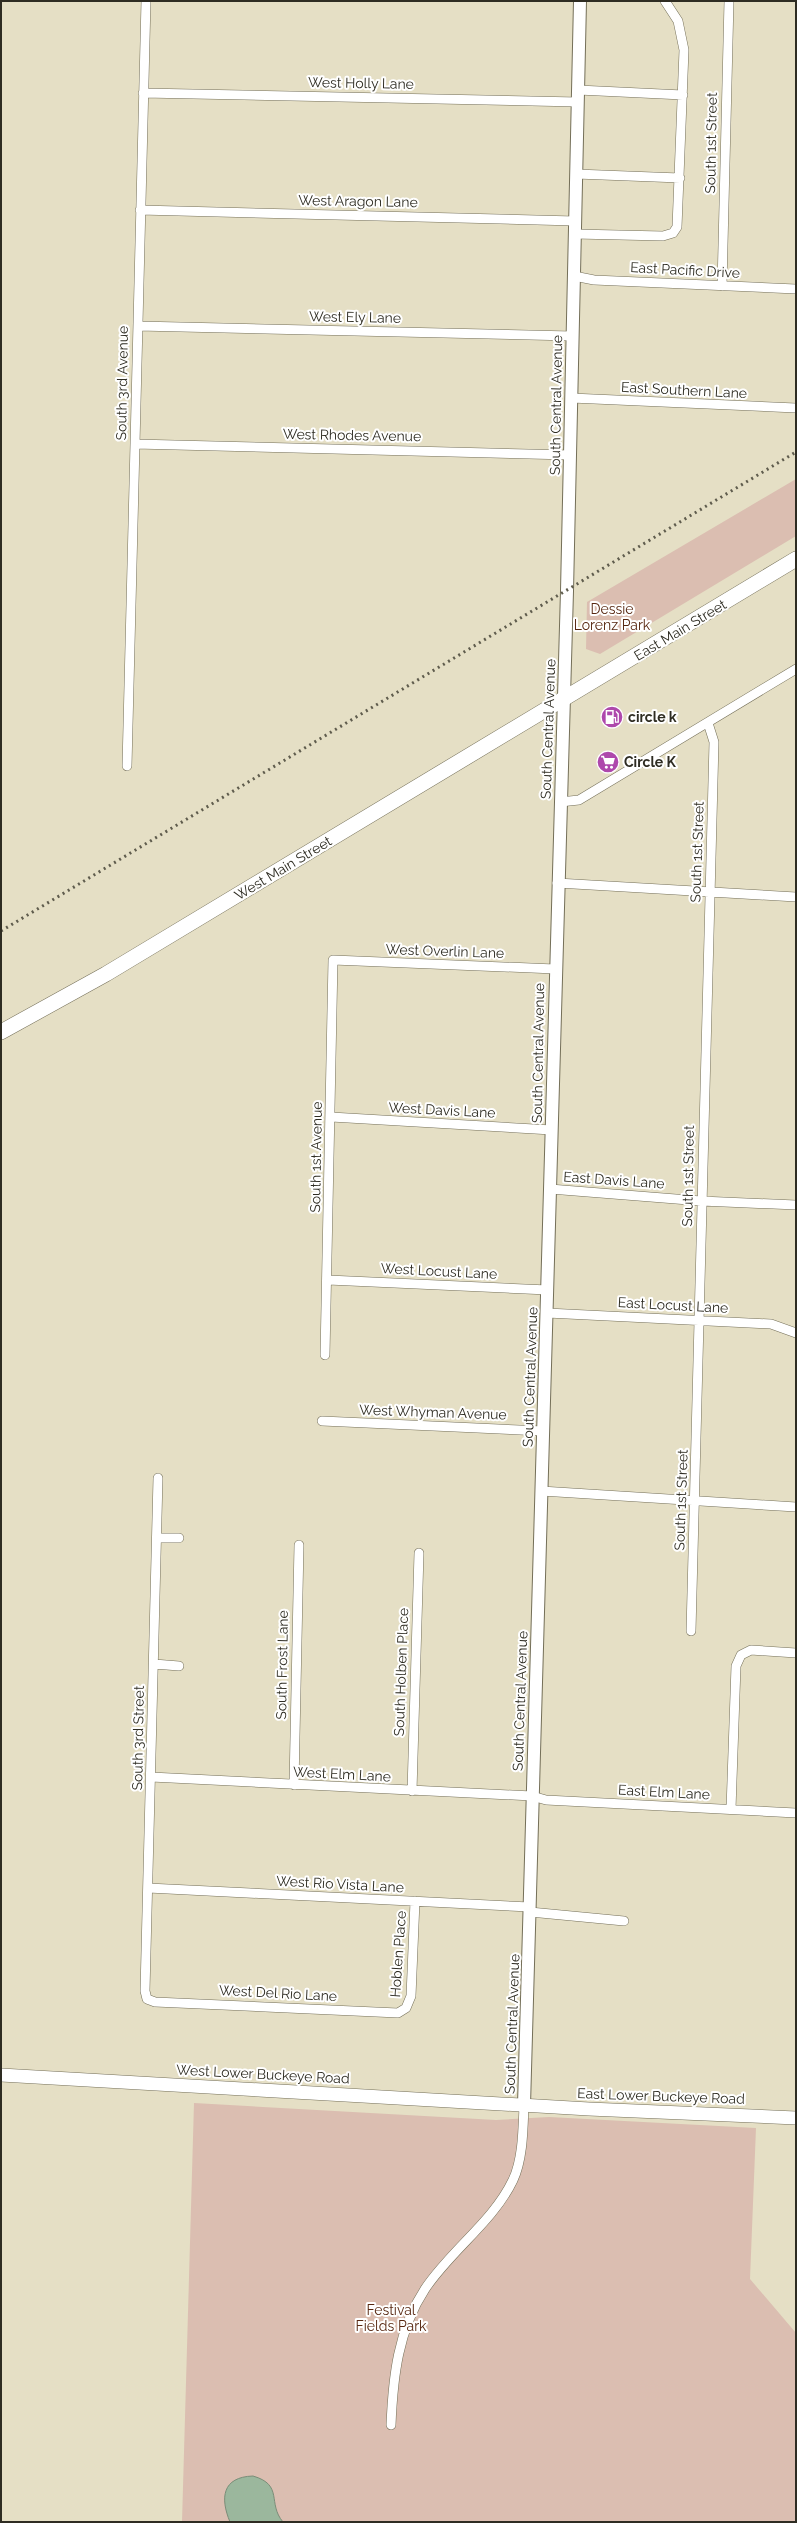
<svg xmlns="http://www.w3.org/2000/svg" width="797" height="2523" font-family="Raleway,sans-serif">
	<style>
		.green { fill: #dbbeb1 }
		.water { fill: #9bb79d; stroke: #7a8d78 }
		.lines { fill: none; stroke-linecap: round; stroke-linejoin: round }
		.minor-casing { stroke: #746f58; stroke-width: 10 }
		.tertiary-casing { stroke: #746f58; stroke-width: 14 }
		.secondary-casing { stroke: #746f58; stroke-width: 14 }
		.primary-casing { stroke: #746f58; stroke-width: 16 }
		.minor { stroke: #fff; stroke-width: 9 }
		.tertiary { stroke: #fff; stroke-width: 12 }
		.secondary { stroke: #fff; stroke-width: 13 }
		.primary { stroke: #fff; stroke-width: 15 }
		.rail { stroke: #5f5c4d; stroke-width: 3; stroke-dasharray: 2 4; stroke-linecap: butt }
		.labels { text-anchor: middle; stroke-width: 4; stroke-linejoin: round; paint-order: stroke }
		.street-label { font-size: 14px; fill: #2e2c22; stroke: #fff }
		.park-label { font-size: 14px; fill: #572710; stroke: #fff }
		.poi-label { font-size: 14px; font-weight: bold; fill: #2e2c22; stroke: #fff; text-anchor: start }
	</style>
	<rect width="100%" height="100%" fill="#e5dfc5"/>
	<path class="green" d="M796,479V536L600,654L586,649L587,602Z
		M194,2103L496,2120L549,2117L756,2128L750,2279L796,2333V2522H182Z"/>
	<path class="water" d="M253,2476C284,2485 267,2503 283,2522H230C220,2498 222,2477 253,2476Z"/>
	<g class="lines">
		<g class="minor-casing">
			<path id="minor" d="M578,90L683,95
				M143,93L578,102
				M576,174L680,178
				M140,210L575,221
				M575,234L663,236L673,233L677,227L684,50L678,21L665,1
				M574,276L594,280L796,289
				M722,286L729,1
				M138,326L572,336
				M571,398L796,408
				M135,444L570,455
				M127,766L146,1
				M560,802L579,800L796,669
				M557,883L796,897
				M331,1117L552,1130
				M550,1189L701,1201L796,1205
				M328,1280L548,1290
				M547,1313L771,1324L796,1333
				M325,1355L333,960L555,969
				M322,1421L543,1431
				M158,1478L145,1991L147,1999L155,2002L398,2013L406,2008L411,1996L415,1901
				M541,1491L796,1507
				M157,1538H179
				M691,1631L714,742L708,723
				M154,1664L179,1666
				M151,1777L532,1796L546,1800L796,1813
				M294,1785L299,1545
				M412,1791L419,1553
				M731,1809L736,1666L741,1655L751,1650L796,1653
				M148,1888L530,1907
				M530,1912L624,1921
				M391,2425C393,2377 398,2330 425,2289C451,2250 493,2222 513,2180C523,2159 523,2129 524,2105"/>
		</g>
		<g class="tertiary-casing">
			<path id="tertiary" d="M524,2105L567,591L580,1"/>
		</g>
		<g class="secondary-casing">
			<path id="secondary" d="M1,2075L589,2109L796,2118"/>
		</g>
		<g class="primary-casing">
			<path id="primary" d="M1,1032L106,974L796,559"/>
		</g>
		<use href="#minor" class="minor"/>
		<use href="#tertiary" class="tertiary"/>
		<use href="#secondary" class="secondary"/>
		<use href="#primary" class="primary"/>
		<path class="rail" d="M1,931L796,452"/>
	</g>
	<defs>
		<g id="fuel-disc" transform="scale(1.15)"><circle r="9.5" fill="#ae48ac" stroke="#fff"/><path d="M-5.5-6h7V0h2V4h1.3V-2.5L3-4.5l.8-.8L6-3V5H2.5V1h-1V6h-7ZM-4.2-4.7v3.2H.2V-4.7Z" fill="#fff"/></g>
		<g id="supermarket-disc" transform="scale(1.15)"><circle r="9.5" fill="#ae48ac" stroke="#fff"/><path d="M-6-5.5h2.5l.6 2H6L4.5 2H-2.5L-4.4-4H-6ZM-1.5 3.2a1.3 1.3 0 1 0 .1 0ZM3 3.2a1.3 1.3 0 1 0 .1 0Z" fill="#fff"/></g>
	</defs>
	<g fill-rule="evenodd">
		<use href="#fuel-disc" x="612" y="717"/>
		<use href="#supermarket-disc" x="608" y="762"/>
	</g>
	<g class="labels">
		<g class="street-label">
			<text transform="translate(361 83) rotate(1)" y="5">West Holly Lane</text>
			<text transform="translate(711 143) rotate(-89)" y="5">South 1st Street</text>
			<text transform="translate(358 201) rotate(1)" y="5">West Aragon Lane</text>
			<text transform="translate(685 270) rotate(3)" y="5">East Pacific Drive</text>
			<text transform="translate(355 317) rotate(1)" y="5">West Ely Lane</text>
			<text transform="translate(122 383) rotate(-89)" y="5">South 3rd Avenue</text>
			<text transform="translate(684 390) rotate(3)" y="5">East Southern Lane</text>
			<text transform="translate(556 405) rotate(-89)" y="5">South Central Avenue</text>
			<text transform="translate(352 435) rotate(1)" y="5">West Rhodes Avenue</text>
			<text transform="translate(680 630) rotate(-31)" y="5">East Main Street</text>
			<text transform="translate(548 729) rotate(-88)" y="5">South Central Avenue</text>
			<text transform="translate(697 852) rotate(-88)" y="5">South 1st Street</text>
			<text transform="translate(283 868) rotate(-31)" y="5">West Main Street</text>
			<text transform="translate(445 951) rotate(2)" y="5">West Overlin Lane</text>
			<text transform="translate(538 1053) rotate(-89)" y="5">South Central Avenue</text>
			<text transform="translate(442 1110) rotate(3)" y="5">West Davis Lane</text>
			<text transform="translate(316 1157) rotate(-89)" y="5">South 1st Avenue</text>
			<text transform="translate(688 1176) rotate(-89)" y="5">South 1st Street</text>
			<text transform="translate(614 1180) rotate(4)" y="5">East Davis Lane</text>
			<text transform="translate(439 1271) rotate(3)" y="5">West Locust Lane</text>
			<text transform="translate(673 1305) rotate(3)" y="5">East Locust Lane</text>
			<text transform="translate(530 1377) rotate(-88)" y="5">South Central Avenue</text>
			<text transform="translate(433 1412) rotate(2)" y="5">West Whyman Avenue</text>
			<text transform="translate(681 1500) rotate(-88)" y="5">South 1st Street</text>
			<text transform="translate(282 1665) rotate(-89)" y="5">South Frost Lane</text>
			<text transform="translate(401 1672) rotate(-88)" y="5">South Holben Place</text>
			<text transform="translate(520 1701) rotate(-88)" y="5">South Central Avenue</text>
			<text transform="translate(138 1738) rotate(-89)" y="5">South 3rd Street</text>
			<text transform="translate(342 1774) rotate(3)" y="5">West Elm Lane</text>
			<text transform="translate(664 1792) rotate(3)" y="5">East Elm Lane</text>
			<text transform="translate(340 1884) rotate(3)" y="5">West Rio Vista Lane</text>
			<text transform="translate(398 1954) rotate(-86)" y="5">Hoblen Place</text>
			<text transform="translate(278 1993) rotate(3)" y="5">West Del Rio Lane</text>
			<text transform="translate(512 2024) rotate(-88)" y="5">South Central Avenue</text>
			<text transform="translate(263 2074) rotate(3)" y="5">West Lower Buckeye Road</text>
			<text transform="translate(661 2096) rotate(2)" y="5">East Lower Buckeye Road</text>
		</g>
		<g class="park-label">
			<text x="612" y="614">Dessie<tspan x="612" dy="16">Lorenz Park</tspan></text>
			<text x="391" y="2315">Festival<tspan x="391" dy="16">Fields Park</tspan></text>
		</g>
		<g class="poi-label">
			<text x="628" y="722">circle k</text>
			<text x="624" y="767">Circle K</text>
		</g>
	</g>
	<rect width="797" height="2523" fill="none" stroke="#2e2c22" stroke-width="4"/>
</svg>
